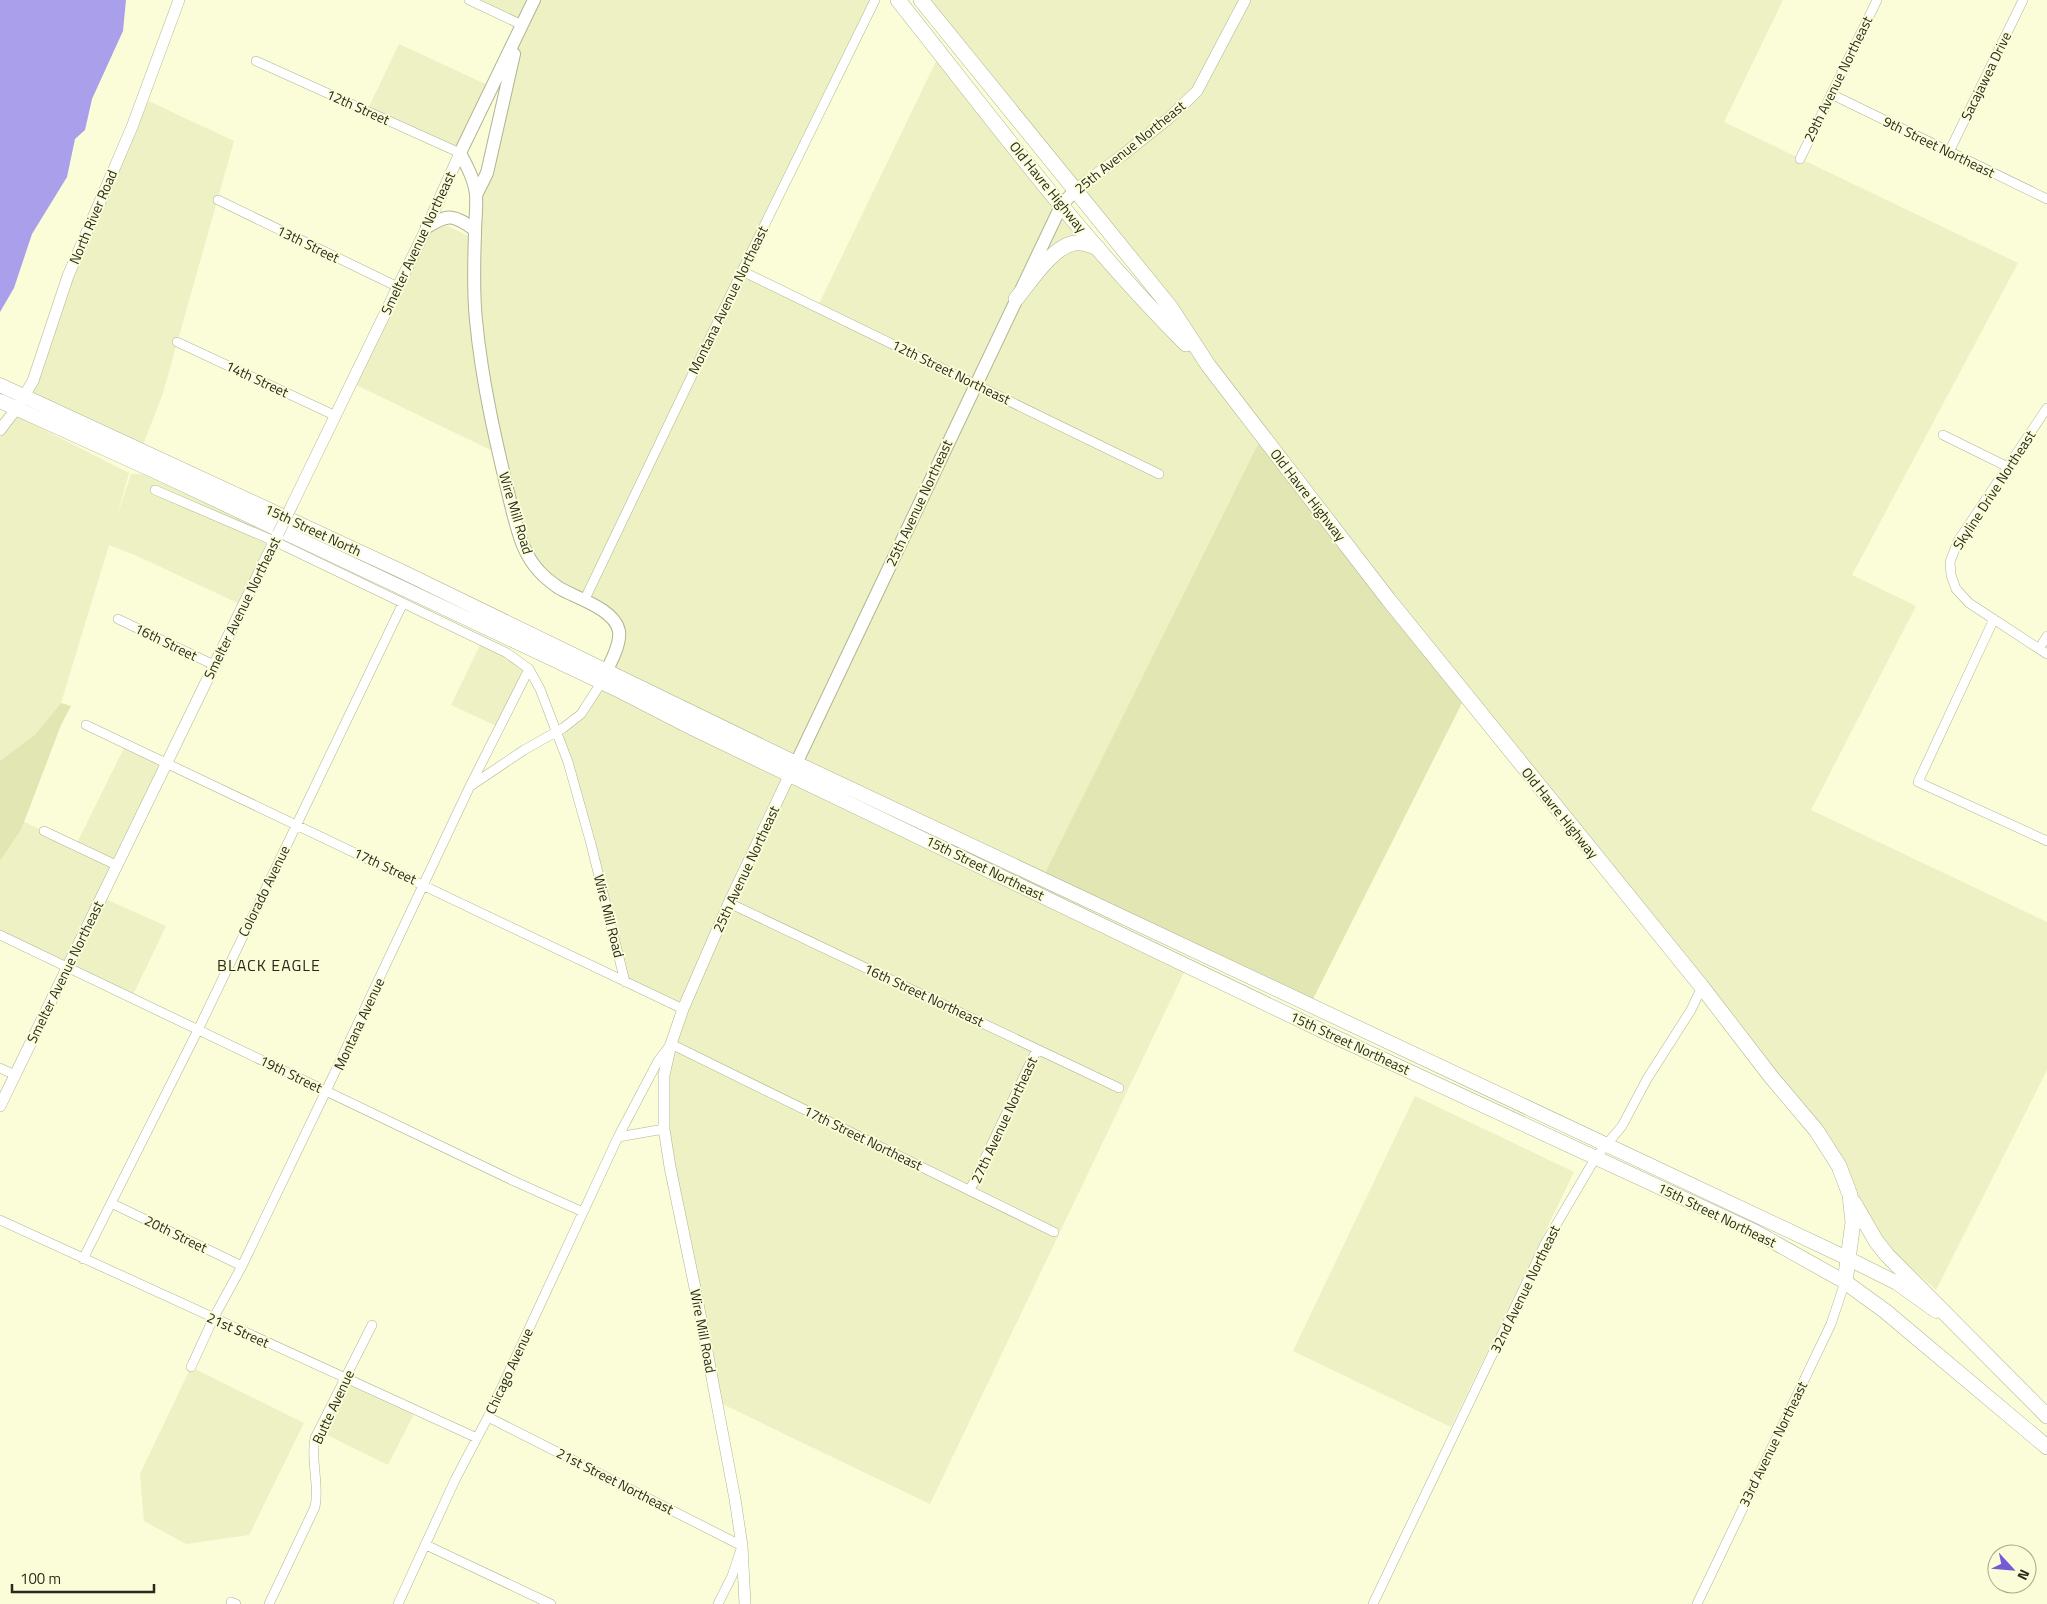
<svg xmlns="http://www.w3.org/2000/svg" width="2047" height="1604" font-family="'Titillium Web',sans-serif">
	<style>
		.built { fill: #edf1c4 }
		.green { fill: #e2e6b2 }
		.water { fill: #aa9feb }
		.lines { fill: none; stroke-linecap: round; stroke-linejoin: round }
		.minor-casing { stroke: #b1b491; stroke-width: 10 }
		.tertiary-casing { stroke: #b1b491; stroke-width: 12 }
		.secondary-casing { stroke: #b1b491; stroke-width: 14 }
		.primary-casing { stroke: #b1b491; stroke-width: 15 }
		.trunk-casing { stroke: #b1b491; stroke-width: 16 }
		.minor { stroke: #fff; stroke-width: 9 }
		.tertiary { stroke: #fff; stroke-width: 11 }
		.secondary { stroke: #fff; stroke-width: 12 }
		.primary { stroke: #fff; stroke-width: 14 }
		.trunk { stroke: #fff; stroke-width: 15 }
		.tertiary-bridge-casing { stroke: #b1b491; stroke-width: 12; stroke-linecap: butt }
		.tertiary-bridge { stroke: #fff; stroke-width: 11 }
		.labels { text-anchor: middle; stroke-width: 4; stroke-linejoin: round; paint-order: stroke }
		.street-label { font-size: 14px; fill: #292a1c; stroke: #fafdd8 }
		.quarter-label { font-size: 16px; letter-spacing: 1px; fill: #292a1c; stroke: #fafdd8 }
	</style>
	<rect width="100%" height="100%" fill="#fafdd8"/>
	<path class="built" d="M469,0H875L742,271L817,308L940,53L1205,363L921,0H1783L1724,122L2018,263L1852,575L1916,606L1811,810L2047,922V1070L1936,1290L1885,1246L1839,1166L1262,436L1042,879L606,671L617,624L559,588L526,554L499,454L352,383L427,227L448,226L474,239L476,195L522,25Z
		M399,44L492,87L460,153L367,111Z
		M142,98L234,141L163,393L141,450L25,396Z
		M13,414L129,473L116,519L131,474H149L278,534L244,606L135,555L109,545L61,703L36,735L0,761V429Z
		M482,641L529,669L499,727L451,705Z
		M601,683L1187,966L930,1504L716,1401L695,1288L663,1093L683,1009L625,982L557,732L581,714Z
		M126,744L166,764L101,897L166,926L131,999L0,935V861L21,830L24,822L76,845Z
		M1415,1096L1574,1172L1451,1427L1293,1351Z
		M191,1367L304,1423L249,1535L186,1544L144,1521L140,1474Z
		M346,1379L416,1410L388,1465L319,1431Z"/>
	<path class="green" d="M1262,436L1466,695L1310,1005L1042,879Z
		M61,703L71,706L61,725L21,830L0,861V761L35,735Z"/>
	<path class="water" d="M0,0H126L123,31L92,99L85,130L75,139L67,177L32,234L14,288L0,312Z"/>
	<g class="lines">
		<g class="minor-casing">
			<path id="minor" d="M469,0L522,25
				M256,61L460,153
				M1831,94L2047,199
				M1949,152L2023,0
				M1800,159L1877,0
				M218,200L398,287
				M742,271L1159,474
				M177,342L336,416
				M2047,408L1958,541L1950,562L1951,575L1956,589L1969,603L2047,654
				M1943,435L2008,467
				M155,490L274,541L403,603L507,653L529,669L540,689L568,762L591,844L625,982
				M584,601L742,271L875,0
				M118,619L214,665
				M1994,619L1918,782L2047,841
				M2039,649L2047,636
				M86,725L683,1009
				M472,785L524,750L563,728L581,714L601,683
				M44,831L116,865
				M729,903L1119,1088
				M0,935L516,1182L583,1212
				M0,1068L15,1075
				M618,1137L664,1129
				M970,1190L1037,1049
				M111,1203L242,1266
				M0,1220L477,1438
				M83,1259L198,1030L403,603
				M191,1367L213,1319L242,1266L326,1091L470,786L529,669
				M488,1417L742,1546L732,1576L718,1604
				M426,1545L551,1604
				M231,1602L236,1604
				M269,1604L315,1507C320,1484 310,1461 315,1438L372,1325
				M398,1604L455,1480L488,1417L618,1137L658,1061L671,1044L1054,1232
				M1373,1604L1546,1242L1596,1157L1622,1126L1647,1079L1691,1010L1702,987
				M1697,1604L1831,1324L1845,1282"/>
		</g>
		<g class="tertiary-casing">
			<path id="tertiary" d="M1075,190L1124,154L1169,118L1197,91L1245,0
				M0,430L16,409L33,381L68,276L132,127L179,0
				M292,505L427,227L460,153
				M0,1106L278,534
				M745,1604L742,1546L735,1499L695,1288L670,1167L664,1129V1075L671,1044L683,1009L729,903L790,774"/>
		</g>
		<g class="secondary-casing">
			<path id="secondary" d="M534,0L460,153C467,166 475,181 476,195C477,207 475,221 475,233C474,261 473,292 476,320C482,384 497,447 512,509C518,532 523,554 539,571C545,578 552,583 559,588C576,598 615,609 619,631C621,646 608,667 602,680
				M476,195L487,173L514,54
				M427,227C449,213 454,215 475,230
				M792,772L1061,206L1075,190"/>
		</g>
		<g class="primary-casing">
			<path id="primary" d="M0,385L399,570L796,763L1849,1259L1897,1283L1936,1311
				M0,401L161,474L620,691L694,729L1331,1035L1754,1231L1845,1282"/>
		</g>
		<g class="trunk-casing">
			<path id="trunk" d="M898,0C991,117 1080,238 1186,344
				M921,0L1171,308L1208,365L1388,599L1702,987L1772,1078L1816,1130L1839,1166L1850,1195L1853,1222L1845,1282L1885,1311L2047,1447
				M1016,299C1030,282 1053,246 1075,243C1083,242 1090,245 1098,248
				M1854,1203L1876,1241L1887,1255L2047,1416"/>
		</g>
		<use href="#minor" class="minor"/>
		<use href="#tertiary" class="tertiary"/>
		<use href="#secondary" class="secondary"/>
		<use href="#primary" class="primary"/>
		<use href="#trunk" class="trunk"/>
		<g class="tertiary-bridge-casing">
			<path id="tertiary-bridge" d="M278,534L292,505"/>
		</g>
		<use href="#tertiary-bridge" class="tertiary-bridge"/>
	</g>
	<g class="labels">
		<g class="street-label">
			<text transform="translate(1986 76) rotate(-64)" y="5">Sacajawea Drive</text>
			<text transform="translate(1838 79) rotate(-64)" y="5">29th Avenue Northeast</text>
			<text transform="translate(358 107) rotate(24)" y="5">12th Street</text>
			<text transform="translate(1130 147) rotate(-39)" y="5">25th Avenue Northeast</text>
			<text transform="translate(1939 147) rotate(26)" y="5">9th Street Northeast</text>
			<text transform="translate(1048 187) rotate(51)" y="5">Old Havre Highway</text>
			<text transform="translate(93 217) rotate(-67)" y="5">North River Road</text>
			<text transform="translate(418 243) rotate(-65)" y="5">Smelter Avenue Northeast</text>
			<text transform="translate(308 244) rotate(26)" y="5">13th Street</text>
			<text transform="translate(728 300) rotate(-64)" y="5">Montana Avenue Northeast</text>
			<text transform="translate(951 372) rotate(26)" y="5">12th Street Northeast</text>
			<text transform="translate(257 379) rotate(25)" y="5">14th Street</text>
			<text transform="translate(1994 490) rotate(-57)" y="5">Skyline Drive Northeast</text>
			<text transform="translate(1308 495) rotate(52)" y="5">Old Havre Highway</text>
			<text transform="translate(919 503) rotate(-65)" y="5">25th Avenue Northeast</text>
			<text transform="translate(516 513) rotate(73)" y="5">Wire Mill Road</text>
			<text transform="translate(313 530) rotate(25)" y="5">15th Street North</text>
			<text transform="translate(242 608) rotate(-64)" y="5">Smelter Avenue Northeast</text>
			<text transform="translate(166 642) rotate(26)" y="5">16th Street</text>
			<text transform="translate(1560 813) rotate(51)" y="5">Old Havre Highway</text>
			<text transform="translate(385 866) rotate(25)" y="5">17th Street</text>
			<text transform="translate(985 868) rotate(26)" y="5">15th Street Northeast</text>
			<text transform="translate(746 869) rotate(-65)" y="5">25th Avenue Northeast</text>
			<text transform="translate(264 891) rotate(-64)" y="5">Colorado Avenue</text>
			<text transform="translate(609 916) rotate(76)" y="5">Wire Mill Road</text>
			<text transform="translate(65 972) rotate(-64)" y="5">Smelter Avenue Northeast</text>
			<text transform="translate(924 995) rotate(25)" y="5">16th Street Northeast</text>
			<text transform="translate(359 1024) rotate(-65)" y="5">Montana Avenue</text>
			<text transform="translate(1350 1043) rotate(25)" y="5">15th Street Northeast</text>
			<text transform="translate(291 1074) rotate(26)" y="5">19th Street</text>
			<text transform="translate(1004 1120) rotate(-65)" y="5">27th Avenue Northeast</text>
			<text transform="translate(863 1138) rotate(26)" y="5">17th Street Northeast</text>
			<text transform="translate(1717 1215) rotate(26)" y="5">15th Street Northeast</text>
			<text transform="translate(176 1234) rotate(26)" y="5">20th Street</text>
			<text transform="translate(1525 1289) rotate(-64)" y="5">32nd Avenue Northeast</text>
			<text transform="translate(238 1330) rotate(24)" y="5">21st Street</text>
			<text transform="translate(703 1331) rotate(79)" y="5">Wire Mill Road</text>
			<text transform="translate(509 1371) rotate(-65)" y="5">Chicago Avenue</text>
			<text transform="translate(333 1407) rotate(-65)" y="5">Butte Avenue</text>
			<text transform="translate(1773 1444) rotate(-64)" y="5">33rd Avenue Northeast</text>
			<text transform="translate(615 1481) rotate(27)" y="5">21st Street Northeast</text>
		</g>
		<g class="quarter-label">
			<text x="269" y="971">BLACK EAGLE</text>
		</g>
	</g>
	<g transform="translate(2012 1569) rotate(116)"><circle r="24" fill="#fafdd8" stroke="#a6a98d"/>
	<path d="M0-4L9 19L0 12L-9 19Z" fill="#775bd6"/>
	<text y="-8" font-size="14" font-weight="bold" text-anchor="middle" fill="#292a1c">N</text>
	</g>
	<path d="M12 1584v8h142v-8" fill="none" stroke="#292a1c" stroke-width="2.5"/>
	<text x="20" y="1584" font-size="15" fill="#292a1c" stroke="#fafdd8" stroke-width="4" paint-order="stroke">100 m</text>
</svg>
